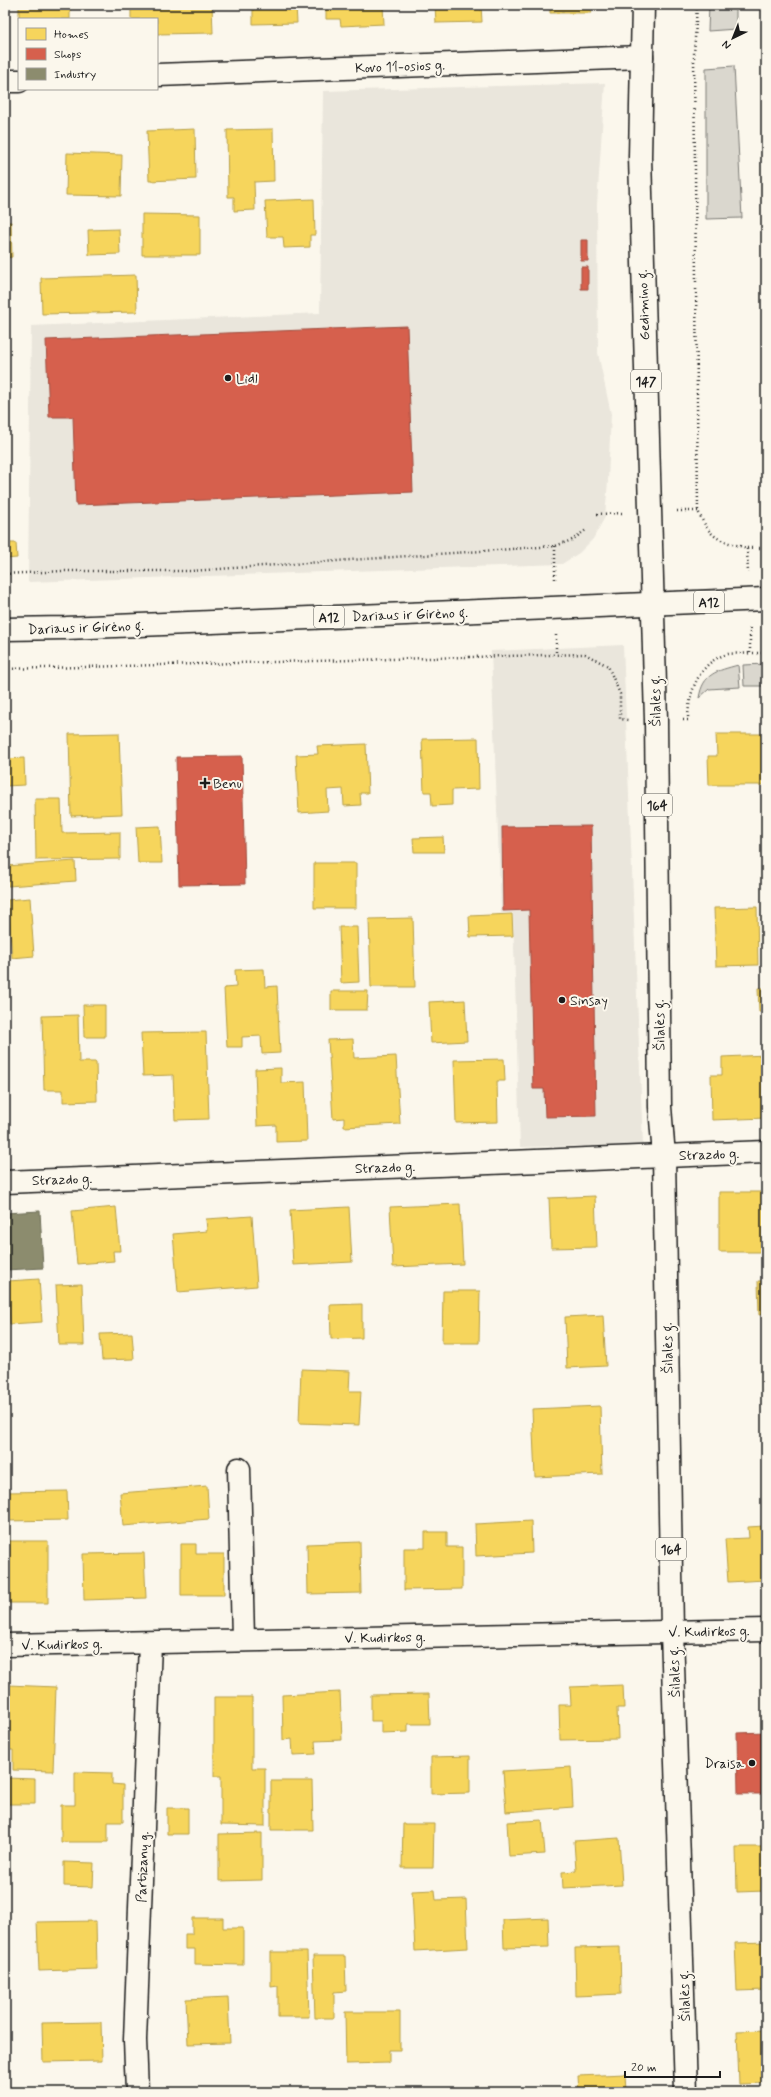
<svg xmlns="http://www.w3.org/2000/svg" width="771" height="2097" font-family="Mynerve,sans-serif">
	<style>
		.built { fill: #eae6dc }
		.green { fill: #dad7ce; stroke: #7b7a75 }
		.homes { fill: #f6d55c; stroke: #b59e49 }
		.shops { fill: #d6604d; stroke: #9e4c3e }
		.industry { fill: #8c8c6e; stroke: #6a6a55 }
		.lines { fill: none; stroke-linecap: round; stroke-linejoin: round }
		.minor-casing { stroke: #1c1c1c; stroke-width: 25 }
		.major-casing { stroke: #1c1c1c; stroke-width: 25 }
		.highway-casing { stroke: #1c1c1c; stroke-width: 25 }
		.path { stroke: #1c1c1c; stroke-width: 2.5; stroke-dasharray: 1 3; stroke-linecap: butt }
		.minor { stroke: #fbf7ec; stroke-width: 22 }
		.major { stroke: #fbf7ec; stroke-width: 22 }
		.highway { stroke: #fbf7ec; stroke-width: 22 }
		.poi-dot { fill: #1c1c1c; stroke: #fbf7ec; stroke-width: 1.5 }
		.labels { text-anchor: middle; stroke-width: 4; stroke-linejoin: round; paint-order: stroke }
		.shield { fill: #fbf7ec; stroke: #5f5e5a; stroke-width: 1 }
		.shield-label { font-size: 13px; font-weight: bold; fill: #1c1c1c }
		.street-label { font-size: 14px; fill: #1c1c1c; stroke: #fbf7ec }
		.poi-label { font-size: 14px; fill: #1c1c1c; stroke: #fbf7ec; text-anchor: start }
	</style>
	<rect width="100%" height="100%" fill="#fbf7ec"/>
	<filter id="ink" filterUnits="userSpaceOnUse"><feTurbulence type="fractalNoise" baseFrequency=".025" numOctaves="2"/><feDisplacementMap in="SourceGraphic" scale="8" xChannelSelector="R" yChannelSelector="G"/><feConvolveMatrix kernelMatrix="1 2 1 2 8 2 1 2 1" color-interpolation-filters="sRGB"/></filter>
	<g filter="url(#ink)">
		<path class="built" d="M605,83L597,205L598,353L611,414L608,481L605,517L593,539L579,553L562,564L28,582L31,326L320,313L323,91Z
			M623,645L643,1145L520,1147L513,913H501L491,651Z"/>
		<path class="green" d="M709,5H736V29L708,31Z
			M734,66L742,218L706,219V68Z
			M766,664V686H744L743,665Z
			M738,665L740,687L709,689L699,698C703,673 717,671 738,665Z"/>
		<path class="homes" d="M19,5H70V19H19Z
			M131,5H212L213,33L157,34V19H131Z
			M253,5H296L297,23L253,24Z
			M326,5H383L384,24L341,26L340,19H326Z
			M435,5H481L482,22L436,23Z
			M550,5H591V13H550Z
			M195,129L196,179L149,181L147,131Z
			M273,129L274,181L254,182L255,210L234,211V197H228L227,130Z
			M67,153L122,155L121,196L66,195Z
			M314,199L315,235H310V247L284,248L283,237H267L265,201Z
			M142,214L200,215V255H142Z
			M5,222H11L12,257L5,258Z
			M119,229L120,254L89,255L88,230Z
			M136,275L137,312L42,314L41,278Z
			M5,543H16L17,558L5,559Z
			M119,733L122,814L71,816L69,734Z
			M716,734H766V785H709L708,756H717Z
			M478,738L479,789L452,790V805L432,806L431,792H424L422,739Z
			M366,744L368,793H360L361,805L344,806L343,789L327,790L328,811L299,813L296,755L318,754L317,746Z
			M24,758L25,785L5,786V759Z
			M35,799H61L62,833L120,832V859L36,860Z
			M160,826L162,863H138L136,827Z
			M443,837L444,852H414L413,838Z
			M75,861L76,881L8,886L7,866Z
			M314,863H356V908H314Z
			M30,898L34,956L12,958L8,900Z
			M757,907L758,965L716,966L714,908Z
			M512,914L513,936L470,937L469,916Z
			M413,918L415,987H371L369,919Z
			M339,927H357L359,982L341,983Z
			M264,969L265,987L277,986L280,1053L262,1054L261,1036L242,1037V1047H227L224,988L236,987L235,970Z
			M758,988H766V1012H759Z
			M331,991H368L367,1010H331Z
			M465,1000L467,1041L431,1043L429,1002Z
			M83,1005H105V1037H84Z
			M78,1015L79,1062H96L97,1101L63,1102V1090H44L42,1016Z
			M206,1032L209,1119L175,1120L173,1075L143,1076L141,1033Z
			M353,1039L354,1058L396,1056L400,1124L344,1127V1118L333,1119L328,1040Z
			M766,1055V1118L712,1120L711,1075H722V1057Z
			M504,1059L505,1081H497L498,1122L456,1123L454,1060Z
			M281,1068V1083L305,1082L307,1141L276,1142V1125L257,1126L255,1069Z
			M719,1192H766V1252H719Z
			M595,1196L597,1247L551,1248L549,1198Z
			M460,1204L463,1264L393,1267L390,1207Z
			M116,1207L120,1251H113L114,1261L77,1264L72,1211Z
			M349,1207L352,1262L293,1265L290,1210Z
			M252,1216L257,1286L178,1292L173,1234L207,1231L206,1219Z
			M39,1279L42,1322L10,1324L8,1281Z
			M758,1281H766V1314L759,1315Z
			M82,1284L84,1345H59L56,1285Z
			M443,1291H480L479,1343H442Z
			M362,1304V1338L331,1339L330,1305Z
			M603,1315L606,1366L567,1368L565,1317Z
			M132,1333L134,1359L102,1360L100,1334Z
			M301,1369L350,1371L349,1391H361L359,1425L299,1423Z
			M600,1406L602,1474L535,1477L532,1409Z
			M207,1486L209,1519L123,1526L120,1493Z
			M67,1491L68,1520L5,1521V1492Z
			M531,1521L532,1553L476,1556L475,1524Z
			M764,1526L766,1538V1580L728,1582L725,1539L749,1538L748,1527Z
			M425,1532H447V1547H462V1589L404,1590V1548H425Z
			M5,1541H48V1603H5Z
			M360,1542L361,1593L308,1594L307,1544Z
			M181,1544H196V1554H224V1595H181Z
			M144,1553L146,1598L84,1600L83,1554Z
			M8,1685L56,1687L53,1771L13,1770V1750H5V1701H8Z
			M623,1685L624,1708H617L618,1739L560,1740L559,1705H571L570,1687Z
			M340,1692L342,1740L315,1741L316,1754L293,1755L292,1739L283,1740L282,1695Z
			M429,1694L430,1724H408V1732L381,1733V1721H371V1695Z
			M214,1697H252V1768H265V1826L221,1825V1776H214Z
			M470,1756V1793L431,1794V1757Z
			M571,1767L573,1807L506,1812L503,1771Z
			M75,1772L112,1773V1784L123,1785V1822H108V1842H61V1805H75Z
			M6,1778L35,1779V1804H6Z
			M271,1781H312L313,1830H271Z
			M167,1808H188V1834H167Z
			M542,1820L545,1854L509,1856L507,1822Z
			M403,1824H434L433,1868H402Z
			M262,1833V1880L219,1881V1834Z
			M619,1838L622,1885L563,1888L562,1872L576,1871L574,1841Z
			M736,1847H766V1891L737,1892Z
			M64,1862L94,1863L93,1887L64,1886Z
			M435,1890L436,1900L466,1899L468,1948L415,1951L412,1891Z
			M192,1918H223V1928H243V1965L195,1964V1949H185V1934H192Z
			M548,1918L549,1947L504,1948L503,1920Z
			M96,1921L97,1969L39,1971L37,1922Z
			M766,1942V1990L737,1991L735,1943Z
			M620,1947L621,1994L576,1996L575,1948Z
			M271,1952H307L309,2017H278V1986L271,1987Z
			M313,1956H345L346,1991L334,1992V2018H315Z
			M228,1997L230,2043L188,2044L186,1999Z
			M345,2012H400V2050H389V2063L346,2064Z
			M101,2022L102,2061L43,2062L42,2023Z
			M766,2030V2083L739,2084L737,2031Z
			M625,2074L626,2092H579L578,2076Z"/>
		<path class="shops" d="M581,240H588V261H581Z
			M581,267H588V289H581Z
			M407,326L413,492L76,505L73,417H49L46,340Z
			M242,756L245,884L179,885L176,757Z
			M591,826L596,1116L545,1117L544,1089H533L529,910L503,911L502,827Z
			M766,1732V1794H738L737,1733Z"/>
		<path class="industry" d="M40,1211L43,1268L5,1270V1213Z"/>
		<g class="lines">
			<g class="minor-casing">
				<path id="minor" d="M157,75L642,57
					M5,81H19
					M5,1182L766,1152
					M239,1469L243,1639
					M5,1645L766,1630
					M137,2092L135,2040L150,1643"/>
			</g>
			<g class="major-casing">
				<path id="major" d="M643,5L640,157L656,720L660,1107L664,1156L672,1631L686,2092"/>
			</g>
			<g class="highway-casing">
				<path id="highway" d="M5,629L66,628L766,599"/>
			</g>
			<path class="path" d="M697,5L694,55L698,511C711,540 718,540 747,548L748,573
				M677,511H698
				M597,514L622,513
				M555,546V580
				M747,548H766
				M5,574L63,571H190L555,546L572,540L586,530
				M750,628V653H766
				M556,635V654
				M5,669L585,654L608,666L620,694V719L628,720
				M683,720H688C688,693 699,661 728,654C735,653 743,654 750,653"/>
			<use href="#minor" class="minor"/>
			<use href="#major" class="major"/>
			<use href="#highway" class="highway"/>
		</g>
	</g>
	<g class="poi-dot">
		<circle cx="228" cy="378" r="4"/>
		<path d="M203 777h4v4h4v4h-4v4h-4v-4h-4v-4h4z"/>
		<circle cx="562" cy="1000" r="4"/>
		<circle cx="752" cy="1763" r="4"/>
	</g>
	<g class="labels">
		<g class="shield">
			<rect x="631" y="370" width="30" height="22" rx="3"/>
			<rect x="694" y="591" width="30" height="22" rx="3"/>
			<rect x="314" y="606" width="30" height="22" rx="3"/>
			<rect x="642" y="794" width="30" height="22" rx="3"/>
			<rect x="656" y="1538" width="30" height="22" rx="3"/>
		</g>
		<g class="shield-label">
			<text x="646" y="386">147</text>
			<text x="709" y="607">A12</text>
			<text x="329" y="622">A12</text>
			<text x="657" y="810">164</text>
			<text x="671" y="1554">164</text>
		</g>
		<g class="street-label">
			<text transform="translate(400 66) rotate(-2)" y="5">Kovo 11-osios g.</text>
			<text transform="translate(643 305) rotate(-92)" y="5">Gedimino g.</text>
			<text transform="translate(410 614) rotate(-2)" y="5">Dariaus ir Girėno g.</text>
			<text transform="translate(86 627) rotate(-2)" y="5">Dariaus ir Girėno g.</text>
			<text transform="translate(655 701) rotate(-91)" y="5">Šilalės g.</text>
			<text transform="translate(659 1025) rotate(-91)" y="5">Šilalės g.</text>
			<text transform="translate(709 1154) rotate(-2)" y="5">Strazdo g.</text>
			<text transform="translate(385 1167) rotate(-2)" y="5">Strazdo g.</text>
			<text transform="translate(62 1179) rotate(-2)" y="5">Strazdo g.</text>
			<text transform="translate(667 1348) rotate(-91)" y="5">Šilalės g.</text>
			<text transform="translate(709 1631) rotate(-1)" y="5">V. Kudirkos g.</text>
			<text transform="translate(385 1637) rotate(-1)" y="5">V. Kudirkos g.</text>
			<text transform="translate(62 1644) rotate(-1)" y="5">V. Kudirkos g.</text>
			<text transform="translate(674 1672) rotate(-92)" y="5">Šilalės g.</text>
			<text transform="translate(142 1867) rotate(-88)" y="5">Partizanų g.</text>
			<text transform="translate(684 1996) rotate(-92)" y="5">Šilalės g.</text>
		</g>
		<g class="poi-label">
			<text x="236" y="383">Lidl</text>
			<text x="213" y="788">Benu</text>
			<text x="570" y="1005">Sinsay</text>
			<text x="744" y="1768" text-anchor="end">Draisa</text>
		</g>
	</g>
	<rect width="771" height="2097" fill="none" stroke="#fbf7ec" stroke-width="20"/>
	<rect x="10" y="10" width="751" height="2077" fill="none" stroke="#1c1c1c" stroke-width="1.5" filter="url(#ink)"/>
	<rect x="18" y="18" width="140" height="72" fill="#fbf7ec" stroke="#a29f99"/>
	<rect x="26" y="28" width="20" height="12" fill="#f6d55c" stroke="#a29f99"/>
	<text x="54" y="38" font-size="12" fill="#1c1c1c">Homes</text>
	<rect x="26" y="48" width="20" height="12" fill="#d6604d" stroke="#a29f99"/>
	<text x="54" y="58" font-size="12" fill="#1c1c1c">Shops</text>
	<rect x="26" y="68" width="20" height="12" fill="#8c8c6e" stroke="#a29f99"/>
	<text x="54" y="78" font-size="12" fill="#1c1c1c">Industry</text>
	<g transform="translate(733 38) rotate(223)" stroke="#fbf7ec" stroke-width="3" paint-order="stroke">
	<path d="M0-3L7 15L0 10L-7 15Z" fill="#1c1c1c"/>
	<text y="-6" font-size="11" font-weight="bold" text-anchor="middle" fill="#1c1c1c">N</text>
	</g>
	<path d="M625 2071v6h95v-6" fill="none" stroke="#1c1c1c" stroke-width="2"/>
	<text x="631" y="2071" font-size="12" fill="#1c1c1c" stroke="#fbf7ec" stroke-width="3" paint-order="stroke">20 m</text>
</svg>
